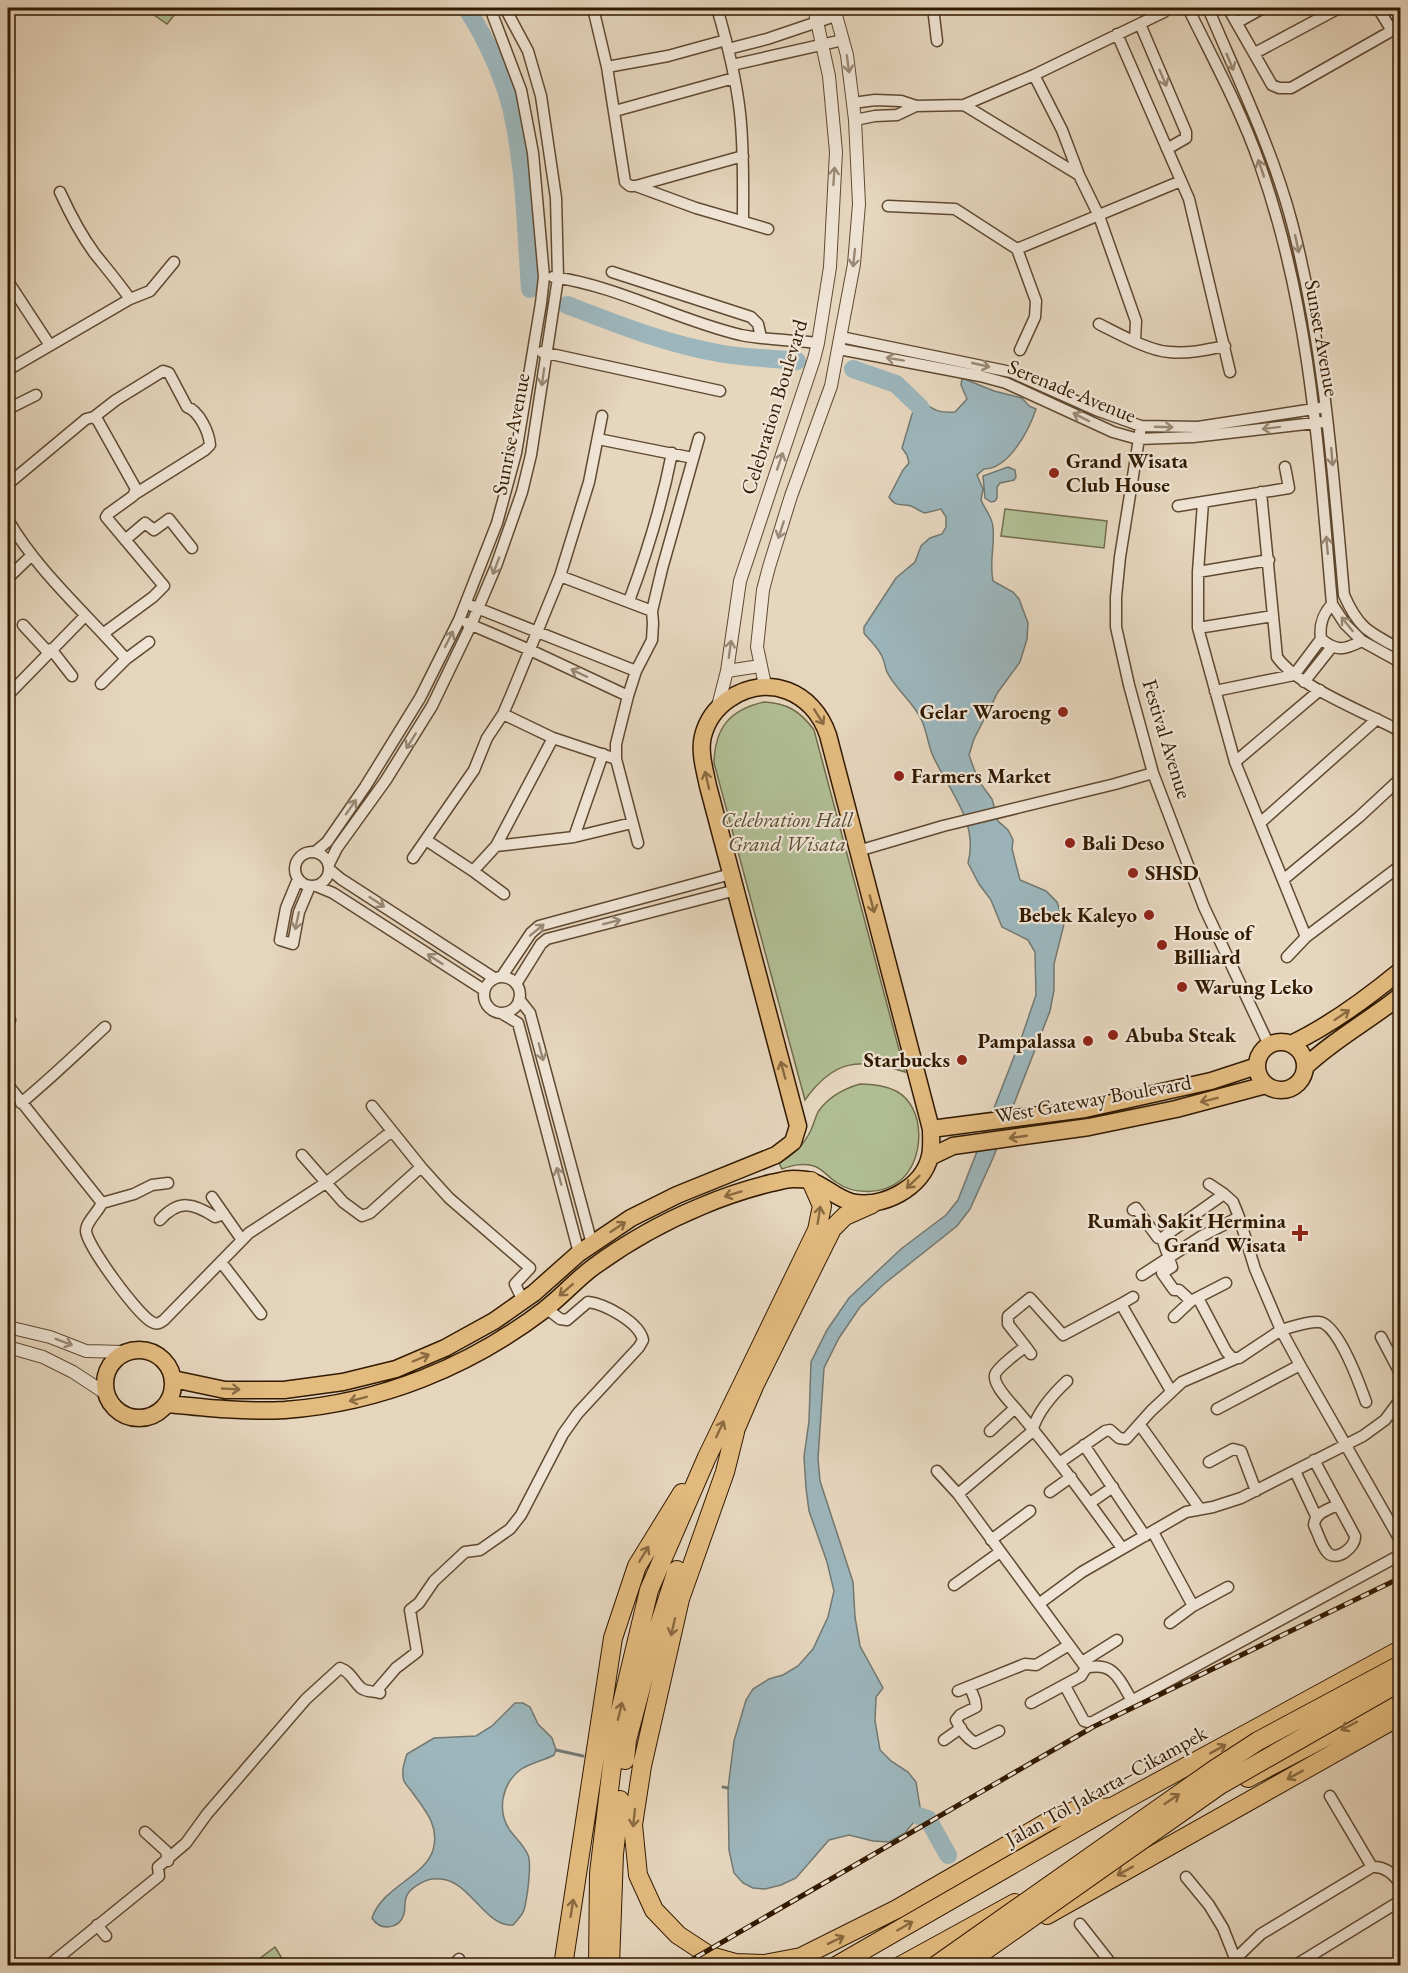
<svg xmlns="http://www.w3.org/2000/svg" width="1408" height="1973" font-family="'EB Garamond',serif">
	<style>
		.green { fill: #b1be95; stroke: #726c4a; stroke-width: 1.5 }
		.water { fill: #9cb6bc; stroke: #727871; stroke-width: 1.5 }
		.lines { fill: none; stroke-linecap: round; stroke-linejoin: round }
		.stream { stroke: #727871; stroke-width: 3 }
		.river { stroke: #9cb6bc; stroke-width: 18 }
		.minor-casing { stroke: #5f4930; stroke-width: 13 }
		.tertiary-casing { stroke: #5f4930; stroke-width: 14 }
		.primary-casing { stroke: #321a00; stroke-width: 19 }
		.motorway-casing { stroke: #321a00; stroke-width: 20 }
		.minor { stroke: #efe4d5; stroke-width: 10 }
		.tertiary { stroke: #efe4d5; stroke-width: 12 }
		.primary { stroke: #e3bb7f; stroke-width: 16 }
		.motorway { stroke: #e3bb7f; stroke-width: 18 }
		.rail-casing { stroke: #321a00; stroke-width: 5 }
		.rail { stroke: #efe4d5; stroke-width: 3; stroke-dasharray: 9; stroke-linecap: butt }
		.motorway-bridge-casing { stroke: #321a00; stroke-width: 20; stroke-linecap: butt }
		.motorway-bridge { stroke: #e3bb7f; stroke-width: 18 }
		.oneway { stroke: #9a8975 }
		.oneway2 { stroke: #8a6a40 }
		.poi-dot { fill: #8f2418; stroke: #efe4d5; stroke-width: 2 }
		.labels { text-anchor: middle; stroke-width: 4.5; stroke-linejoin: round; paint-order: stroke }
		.street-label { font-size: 21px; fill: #321a00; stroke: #efe4d5 }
		.poi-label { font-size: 21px; font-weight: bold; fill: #321a00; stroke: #efe4d5; text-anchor: start }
		.park-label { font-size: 21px; font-style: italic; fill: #584b2d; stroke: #efe4d5 }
	</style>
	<rect width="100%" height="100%" fill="#e6d6be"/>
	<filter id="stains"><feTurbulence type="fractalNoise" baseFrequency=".00333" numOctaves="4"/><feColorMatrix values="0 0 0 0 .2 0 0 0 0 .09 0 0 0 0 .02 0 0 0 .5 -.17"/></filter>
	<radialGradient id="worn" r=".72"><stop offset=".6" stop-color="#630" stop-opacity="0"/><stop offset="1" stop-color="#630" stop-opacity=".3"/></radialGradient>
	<path class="green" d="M144,8H180L167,24Z
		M1005,509L1107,521L1104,548L1001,536Z
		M764,702C787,703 800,711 814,730L905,1072C859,1057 833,1060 805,1100L714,763C715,728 729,710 764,702Z
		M860,1084C873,1084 884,1085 896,1091C926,1107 925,1159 901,1180C884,1194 855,1196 836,1182C828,1177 823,1169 814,1166C802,1163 793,1165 782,1169L779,1163C794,1155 804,1145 811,1130C814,1124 815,1118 818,1112C828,1097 843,1089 860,1084Z
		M275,1947L286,1965H251Z"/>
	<path class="water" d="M962,378L994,391L1022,398L1029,406L1036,409C1029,430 1009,469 984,469L977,475L983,489L981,500C985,510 992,516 993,527C995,545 989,562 993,581L1013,592L1019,599L1028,623L1027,639L1020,662L998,692L974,739L969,755L978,780L992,799L998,821L1008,830L1013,840L1012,849L1020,880L1046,891L1057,902L1064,924L1054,964V990L1050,1011L993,1158L970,1209L957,1226L884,1284L860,1307L839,1338L824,1368L818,1459L820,1481L853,1582L855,1617L860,1646L883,1688L876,1697L875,1721L880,1750L891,1761L908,1772L916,1782L921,1813L905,1833L889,1842L873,1841L849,1835L829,1840L796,1878L781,1885L765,1889L753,1888L743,1883L734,1873L729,1850L728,1788L734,1741L746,1700L753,1689L769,1679L783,1675L798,1666L813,1649L828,1617L834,1591L827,1562L809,1511L806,1488L804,1457L809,1421L811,1362L827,1330L849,1298L901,1249L946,1215L958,1200L1021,1039L1036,995L1035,952L1028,940L1002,927L991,900L979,884L968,863C979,822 949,791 933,756C928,745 927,732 922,721C914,702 895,689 887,672C885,668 885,663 883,659C880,649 870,641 864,633V627L896,578L915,562L921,546L930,538L942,534L946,527V517L941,509L925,513C920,512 916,508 911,506C901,503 896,508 889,497L903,470L909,463L907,455L902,448L912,414L923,401C933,411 941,413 955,412L967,399L961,385Z
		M1008,467L1015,470L1016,477L1014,480L1000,483L997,487V498L995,501L991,502L985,498L983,476Z
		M515,1703H523L530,1707L538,1724L552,1738L556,1750L554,1755C543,1761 530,1763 520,1770C502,1784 497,1810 509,1829C515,1838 524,1845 528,1855C532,1865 527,1899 524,1910C522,1916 517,1920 513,1925C482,1927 469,1874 433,1879C426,1879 413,1887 409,1892C403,1899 406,1906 404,1914C399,1930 380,1931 372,1918C383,1886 425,1877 433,1850C440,1826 425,1810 412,1792C410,1789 406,1785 404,1781C401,1772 404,1763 407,1754L434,1738L476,1736L492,1726Z"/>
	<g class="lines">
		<path class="stream" d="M556,1750L583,1756
			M723,1787L728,1788"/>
		<path class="river" d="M466,8C486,37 508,86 514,121C525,176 526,233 530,289
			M567,305C617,324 666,344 718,353C744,358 771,358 797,361
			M853,369L896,384L920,407L931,429
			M919,1816L928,1819L948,1855"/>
		<g class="minor-casing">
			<path id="minor" d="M593,8L607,67L625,182L630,186H636L696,208L768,229
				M717,8C727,42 736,77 740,113C744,149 743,185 743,221
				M933,8L937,41
				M1188,8C1213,59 1241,110 1260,165C1310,306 1319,455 1332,604L1345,624L1362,641L1400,662
				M1208,8C1237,77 1273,150 1292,223C1324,345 1333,470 1344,595C1359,629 1369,632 1400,649
				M1228,8L1272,85L1279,88H1291L1400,26
				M1378,8L1392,31
				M1238,22L1263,8
				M1140,24L1186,132V138L1167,149
				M1117,34L1189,199L1230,372
				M728,49L767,39L835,16
				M1255,53L1339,8
				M732,65L843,40
				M607,67L668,56L726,40
				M1034,75L1062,130L1079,175L1099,216L1136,321L1135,341
				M853,103L875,100L901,101L916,106L964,105L1034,75L1164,12
				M964,105L1079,175
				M615,111L734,78
				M855,120L875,116L897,115L916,106
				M636,186L743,156
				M888,206L955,209L1017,249L1036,301L1035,317L1020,350
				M1017,249L1181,181
				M612,272L751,317L758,324L761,337
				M553,277C618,286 677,320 741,335C766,340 793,340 818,343
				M9,283L49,344
				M130,299L150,291L174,262
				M1099,324C1117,333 1149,351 1169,352C1188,354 1206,350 1225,346
				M841,337L1011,372L1096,410L1141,426L1198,427L1320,408
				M839,349L980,376L1006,383L1113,432L1138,439L1193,437L1323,422
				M542,352L720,391
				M8,370L130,299C119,283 107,269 95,254C81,235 70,214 60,192
				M8,409L36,395
				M94,417L116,400L163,371L169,373L187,407C199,411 209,432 210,445L205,450L135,494
				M1141,426L1120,557L1116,597V627L1129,685L1153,773L1204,907L1269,1045
				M598,439L693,458
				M8,484L86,419L94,417L98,421L136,489L133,496L108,514L106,517L164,586L153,597L104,633
				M1261,492L1277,657C1298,687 1367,713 1400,731
				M1203,502L1198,572V628L1235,762L1306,937
				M1178,506L1289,488L1285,467
				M8,520C39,573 86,613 126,659
				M125,540L145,523L154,530L169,519L192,548
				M1198,572L1269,560
				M560,576L652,611
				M8,578L32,555
				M629,601C647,553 662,504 672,453
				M1332,604C1323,614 1319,624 1321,639C1337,652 1344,650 1362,641
				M472,606L636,671
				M467,623L530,650L628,696
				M23,625L48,652
				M1198,628L1273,616
				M51,649L72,676
				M1304,682L1331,648
				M101,684L126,659L149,642
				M1215,691L1294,675L1321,639
				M8,695L85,616
				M503,714L553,738L616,759
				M1235,762L1320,690
				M1260,823L1377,719
				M574,837L603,754
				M426,840L473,871L504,894
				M638,843L616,759V744L628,696L636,671L652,640L653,623L652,611L662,569L699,438
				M496,846L574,837L632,823
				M858,851L943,826L1115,784L1153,773
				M315,852L327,842L365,787L420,698L459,620L497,523L516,453L541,303L544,277L533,153L521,90L490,8
				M295 869a17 17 0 1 1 34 0a17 17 0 1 1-34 0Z
				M413,858L474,770L487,738L503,714L512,693L560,576L589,482L602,416
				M329,864L337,848L386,780L432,706L471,625L496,566L522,492L531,455L558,278L556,198L541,96L528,51L505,8
				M329,869L341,879L494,978
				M473,871L496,846L553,738
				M298,879L286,908L280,940L293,944L299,912L310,886
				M1283,880L1359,817L1400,779
				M316,886L333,893L484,990
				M1287,957L1306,937L1400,866
				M502,976L531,933L539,926L731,874
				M484 995a18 18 0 1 1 36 0a18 18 0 1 1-36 0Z
				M516,984L541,944L547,939L736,890
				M519,999L530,1013L592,1244
				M501,1013L518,1023L579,1253
				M8,1019L10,1020
				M8,1085L102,1203C98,1212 86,1222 86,1231C87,1246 138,1315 152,1322C157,1325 160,1323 164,1320L249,1233L327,1182L392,1131
				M21,1103C50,1079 77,1053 105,1027
				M372,1106L421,1167L449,1198L530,1268L515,1284L523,1301
				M302,1155L343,1202L362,1216L370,1213L421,1167
				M1209,1184L1224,1194L1233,1202L1239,1217L1255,1269L1281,1330C1293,1327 1307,1321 1319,1322C1338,1323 1360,1385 1366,1402
				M212,1197L242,1240
				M102,1203L134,1194L152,1185L168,1183
				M1133,1210L1136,1208L1158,1238H1162
				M160,1220C179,1199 193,1203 215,1217L224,1214
				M221,1262L261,1314
				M1142,1275L1202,1236L1239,1217
				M1198,1298L1226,1351L1232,1358H1239L1281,1330L1300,1365L1400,1540
				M1191,1301L1179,1290H1174L1162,1273L1172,1267L1162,1238L1224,1194
				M1121,1304L1133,1297
				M1174,1317L1191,1301L1226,1283
				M1381,1337L1400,1373
				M1026,1347L1008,1324V1316L1030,1298L1063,1335L1121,1304L1171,1391
				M1031,1354L1026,1347C1020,1350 996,1369 995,1375C993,1385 1010,1402 1016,1409C1054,1454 1088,1501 1122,1548
				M1217,1409L1300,1365
				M1393,1412L1400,1421
				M1140,1425L1200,1509
				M1033,1428C1039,1410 1052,1395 1067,1381
				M990,1431L1015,1408
				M1084,1445L1145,1536
				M1314,1460L1355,1536C1356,1547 1336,1563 1327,1552C1321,1545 1318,1533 1314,1525C1315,1513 1327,1510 1337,1505
				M1209,1462L1233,1449L1241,1451L1256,1491
				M1059,1463L1105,1431L1110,1430L1119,1438L1126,1439L1151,1411L1182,1382L1235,1359
				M937,1471L958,1494L1086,1668
				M1295,1471L1316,1516
				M1050,1492L1071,1477
				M958,1494L1034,1430
				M1090,1503L1113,1487
				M1153,1532L1193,1606L1170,1623
				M991,1540L1030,1511
				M954,1585L1000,1552
				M1040,1603L1082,1572L1186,1512L1213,1507L1241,1498L1363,1436L1385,1420L1400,1400
				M1193,1606L1228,1587
				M1082,1662L1117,1640
				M1065,1686L1084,1721L1091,1723L1400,1555
				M970,1687L975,1700L976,1707L960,1715L956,1720C960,1729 967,1738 975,1743L999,1731
				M958,1691L1025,1664L1036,1665L1069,1645
				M1031,1703L1081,1676L1086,1668C1114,1661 1120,1680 1132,1701
				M944,1740L961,1728
				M1330,1796L1372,1867
				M145,1832L166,1851L168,1861
				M1186,1877L1209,1905L1223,1928L1238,1966
				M1080,1924L1113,1966
				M97,1925L106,1936
				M48,1966L159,1876L158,1867L186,1843L207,1814L306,1699L340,1668C351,1672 353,1681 361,1688C366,1692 373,1691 380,1693L378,1689L396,1668L417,1652L410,1610L419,1603L434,1581L465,1552L480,1550L510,1529L521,1515L563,1434L578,1413L639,1347L643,1340C639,1322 605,1304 588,1302L567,1320L560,1319L546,1308
				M453,1966L459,1959
				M1228,1966L1261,1934L1372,1867C1385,1866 1393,1874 1400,1883
				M1294,1966L1400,1901"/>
		</g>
		<g class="tertiary-casing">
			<path id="tertiary" d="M727,671L760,666
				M765,685L757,647L763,590L769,567L791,496L831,386L854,264L859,204L855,120L847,55L834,8
				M718,706L727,671L740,581L814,359L818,343L830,267L836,152L829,76L814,8
				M8,1327L50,1337L86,1351L124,1352
				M8,1347L43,1357L73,1372L105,1393"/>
		</g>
		<g class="primary-casing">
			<path id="primary" d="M1257 1066a24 24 0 1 1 48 0a24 24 0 1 1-48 0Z
				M1291,1044C1331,1025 1366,999 1400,971
				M1305,1067C1334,1039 1369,1021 1400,996
				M931,1129L1085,1109L1211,1081L1257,1066
				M930,1157L953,1146L1089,1127L1176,1109L1266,1085
				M105 1384a34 34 0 1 1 68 0a34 34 0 1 1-68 0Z
				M168,1404C207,1408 246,1412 285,1410C380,1403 469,1367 544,1310C561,1297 575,1281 592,1268C626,1243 663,1222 702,1206C725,1196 747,1189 771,1183C778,1182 786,1179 793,1179C799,1179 806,1179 811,1181C825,1186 836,1198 851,1202C882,1209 923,1188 930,1156C932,1147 931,1138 931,1129L828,735C813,691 768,673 729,699C716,708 707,720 703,736C699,752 705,771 708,786L798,1126L793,1142L776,1155L677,1195L631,1218L579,1253L534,1293L494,1321L445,1348L396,1369L343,1382L284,1390H225L173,1379"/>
		</g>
		<g class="motorway-casing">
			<path id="motorway" d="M735,1432L725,1472L680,1599L642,1766L633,1825L638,1875L654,1910L678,1935L710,1956L735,1963L764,1964L801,1957L897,1909L1051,1820L1074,1811L1112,1807
				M730,1442L755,1384L832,1229L845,1216L872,1204
				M625,1760L627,1740L651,1650L677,1570
				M1248,1778L1400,1698
				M1047,1915L1400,1716
				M563,1966L613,1638L637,1566L682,1493
				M598,1966L599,1873L617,1724L649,1590L707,1457L817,1230L822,1206L811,1181
				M610,1966L614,1854L620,1800
				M836,1966L1112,1807L1400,1650
				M900,1966L1015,1903"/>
		</g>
		<use href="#minor" class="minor"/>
		<use href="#tertiary" class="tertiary"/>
		<use href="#primary" class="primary"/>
		<use href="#motorway" class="motorway"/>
		<g class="rail-casing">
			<path id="rail" d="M681,1966L1093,1727L1400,1578"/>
		</g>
		<use href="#rail" class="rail"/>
		<g class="motorway-bridge-casing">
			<path id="motorway-bridge" d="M935,1966L1212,1771L1258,1741L1400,1665
				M963,1966L1220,1785L1400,1682"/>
		</g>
		<use href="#motorway-bridge" class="motorway-bridge"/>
	</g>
	<defs><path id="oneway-shaft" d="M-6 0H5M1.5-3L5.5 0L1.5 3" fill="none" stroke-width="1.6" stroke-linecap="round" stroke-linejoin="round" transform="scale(1.5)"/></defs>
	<g class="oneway">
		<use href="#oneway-shaft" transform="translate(1230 62) rotate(67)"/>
		<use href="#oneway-shaft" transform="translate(848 64) rotate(82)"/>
		<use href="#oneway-shaft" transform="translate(1163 78) rotate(67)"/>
		<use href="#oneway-shaft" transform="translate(1261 168) rotate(-109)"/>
		<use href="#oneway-shaft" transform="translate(834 176) rotate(-86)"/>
		<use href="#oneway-shaft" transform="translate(1297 244) rotate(78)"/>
		<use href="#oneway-shaft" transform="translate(854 258) rotate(96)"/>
		<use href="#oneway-shaft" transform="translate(895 359) rotate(-170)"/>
		<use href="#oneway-shaft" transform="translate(981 365) rotate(13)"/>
		<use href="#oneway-shaft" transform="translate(543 377) rotate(98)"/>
		<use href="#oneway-shaft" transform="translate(1081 417) rotate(-153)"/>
		<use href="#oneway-shaft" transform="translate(1164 427) rotate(2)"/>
		<use href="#oneway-shaft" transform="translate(1271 428) rotate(173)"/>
		<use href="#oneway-shaft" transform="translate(1332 457) rotate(85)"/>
		<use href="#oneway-shaft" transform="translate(780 461) rotate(-71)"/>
		<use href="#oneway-shaft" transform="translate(781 530) rotate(108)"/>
		<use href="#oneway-shaft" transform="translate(1327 545) rotate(-95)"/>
		<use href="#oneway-shaft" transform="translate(496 566) rotate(111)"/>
		<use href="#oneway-shaft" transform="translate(1347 624) rotate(-129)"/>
		<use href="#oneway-shaft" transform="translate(449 639) rotate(-63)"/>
		<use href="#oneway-shaft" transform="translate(730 649) rotate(-82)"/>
		<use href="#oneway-shaft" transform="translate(579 673) rotate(-155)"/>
		<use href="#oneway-shaft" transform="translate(411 741) rotate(122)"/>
		<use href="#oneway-shaft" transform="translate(351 807) rotate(-55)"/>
		<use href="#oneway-shaft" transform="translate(377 902) rotate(33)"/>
		<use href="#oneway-shaft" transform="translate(297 921) rotate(102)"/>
		<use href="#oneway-shaft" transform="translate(612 922) rotate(-14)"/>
		<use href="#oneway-shaft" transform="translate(537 930) rotate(-39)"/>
		<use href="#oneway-shaft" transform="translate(435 959) rotate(-147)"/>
		<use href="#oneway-shaft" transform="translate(541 1052) rotate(75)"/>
		<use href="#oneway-shaft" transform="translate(559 1176) rotate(-105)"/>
		<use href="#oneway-shaft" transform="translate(64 1342) rotate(21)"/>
	</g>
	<g class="oneway2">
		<use href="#oneway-shaft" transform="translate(819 717) rotate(58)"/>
		<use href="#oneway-shaft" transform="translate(707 780) rotate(-103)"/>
		<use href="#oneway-shaft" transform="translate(872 904) rotate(75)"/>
		<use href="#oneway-shaft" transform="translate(1342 1015) rotate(-34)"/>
		<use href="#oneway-shaft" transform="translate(783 1070) rotate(-105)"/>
		<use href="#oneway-shaft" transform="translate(1209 1100) rotate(166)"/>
		<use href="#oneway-shaft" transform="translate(1018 1137) rotate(172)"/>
		<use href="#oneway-shaft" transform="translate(913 1182) rotate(136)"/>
		<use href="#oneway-shaft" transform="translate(733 1194) rotate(163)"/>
		<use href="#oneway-shaft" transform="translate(819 1215) rotate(-81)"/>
		<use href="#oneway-shaft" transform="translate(618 1227) rotate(-34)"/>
		<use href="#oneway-shaft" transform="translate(566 1290) rotate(139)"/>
		<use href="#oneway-shaft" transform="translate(421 1358) rotate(-23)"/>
		<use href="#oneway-shaft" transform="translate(231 1389) rotate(3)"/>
		<use href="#oneway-shaft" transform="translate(358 1399) rotate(166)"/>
		<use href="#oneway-shaft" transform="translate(720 1429) rotate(-65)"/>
		<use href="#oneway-shaft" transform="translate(644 1554) rotate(-59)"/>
		<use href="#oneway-shaft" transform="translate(673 1627) rotate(103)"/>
		<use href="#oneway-shaft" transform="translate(620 1711) rotate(-76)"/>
		<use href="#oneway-shaft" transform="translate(1349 1726) rotate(152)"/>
		<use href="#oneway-shaft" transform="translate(1218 1749) rotate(-29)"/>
		<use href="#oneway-shaft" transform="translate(1295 1775) rotate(151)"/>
		<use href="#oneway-shaft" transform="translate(1172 1799) rotate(-34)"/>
		<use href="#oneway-shaft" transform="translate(634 1818) rotate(96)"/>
		<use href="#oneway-shaft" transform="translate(1125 1871) rotate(151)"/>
		<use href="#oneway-shaft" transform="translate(572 1908) rotate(-81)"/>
		<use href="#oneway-shaft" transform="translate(905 1926) rotate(-30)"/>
		<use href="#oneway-shaft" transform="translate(836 1940) rotate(-26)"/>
	</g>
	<g class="poi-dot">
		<circle cx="1054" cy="473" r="6"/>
		<circle cx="1063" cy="712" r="6"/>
		<circle cx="899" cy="776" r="6"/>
		<circle cx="1070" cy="843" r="6"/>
		<circle cx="1133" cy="873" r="6"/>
		<circle cx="1149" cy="915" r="6"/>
		<circle cx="1162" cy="945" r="6"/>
		<circle cx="1182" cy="987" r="6"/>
		<circle cx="1113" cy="1035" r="6"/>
		<circle cx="1088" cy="1041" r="6"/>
		<circle cx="962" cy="1060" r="6"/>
		<path d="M1297 1224h6v6h6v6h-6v6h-6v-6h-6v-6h6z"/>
	</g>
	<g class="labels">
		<g class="street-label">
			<text transform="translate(1322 338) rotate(80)" y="7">Sunset Avenue</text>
			<text transform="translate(1072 391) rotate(22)" y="7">Serenade Avenue</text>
			<text transform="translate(774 407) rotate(-73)" y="7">Celebration Boulevard</text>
			<text transform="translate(511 434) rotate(-79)" y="7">Sunrise Avenue</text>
			<text transform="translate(1167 739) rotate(73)" y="7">Festival Avenue</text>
			<text transform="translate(1093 1099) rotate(-10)" y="7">West Gateway Boulevard</text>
			<text transform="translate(1106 1786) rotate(-29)" y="7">Jalan Tol Jakarta–Cikampek</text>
		</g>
		<g class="poi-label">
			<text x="1066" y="468">Grand Wisata<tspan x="1066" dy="24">Club House</tspan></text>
			<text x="1051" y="719" text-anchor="end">Gelar Waroeng</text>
			<text x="911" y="783">Farmers Market</text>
			<text x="1082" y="850">Bali Deso</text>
			<text x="1145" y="880">SHSD</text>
			<text x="1137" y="922" text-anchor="end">Bebek Kaleyo</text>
			<text x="1174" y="940">House of<tspan x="1174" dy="24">Billiard</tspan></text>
			<text x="1194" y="994">Warung Leko</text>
			<text x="1125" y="1042">Abuba Steak</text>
			<text x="1076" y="1048" text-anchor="end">Pampalassa</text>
			<text x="950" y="1067" text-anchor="end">Starbucks</text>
			<text x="1286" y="1228" text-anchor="end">Rumah Sakit Hermina<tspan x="1286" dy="24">Grand Wisata</tspan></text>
		</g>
		<g class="park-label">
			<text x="787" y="827">Celebration Hall<tspan x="787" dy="24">Grand Wisata</tspan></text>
		</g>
	</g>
	<rect width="1408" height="1973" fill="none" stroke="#e6d6be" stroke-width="30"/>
	<rect x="9" y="9" width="1390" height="1955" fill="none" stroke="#321a00" stroke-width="3"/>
	<rect x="15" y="15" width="1378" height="1943" fill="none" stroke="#321a00" stroke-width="1.5"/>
	<rect width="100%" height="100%" filter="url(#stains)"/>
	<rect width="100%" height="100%" fill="url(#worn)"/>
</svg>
